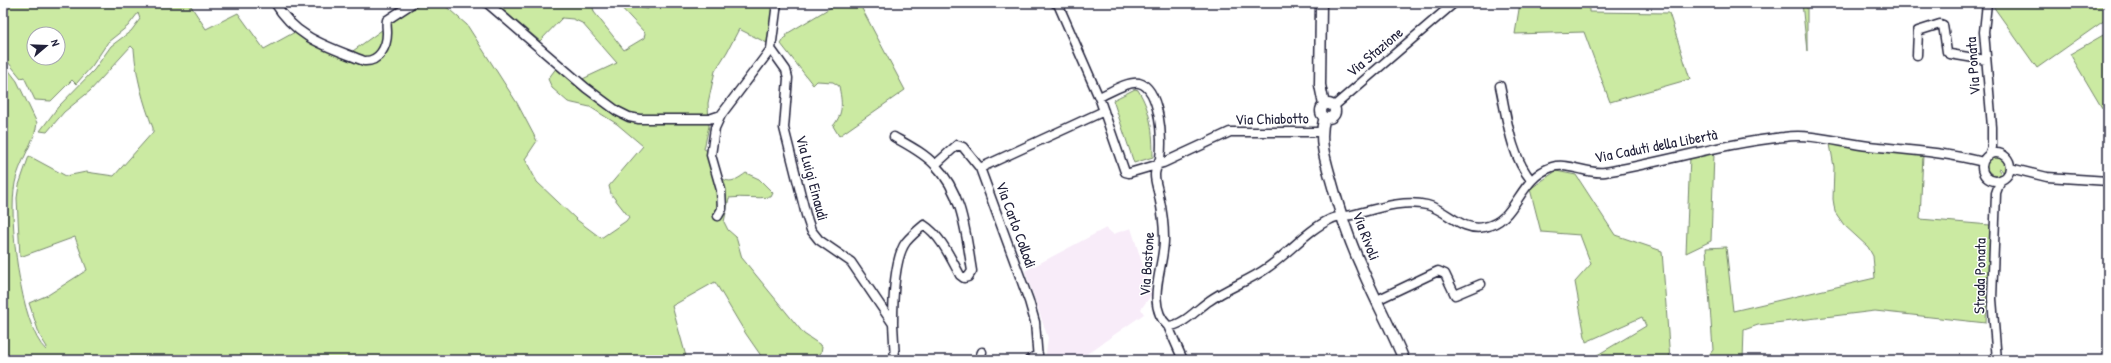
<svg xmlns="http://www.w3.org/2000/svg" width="2111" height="363" font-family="'Patrick Hand',sans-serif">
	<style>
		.built { fill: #f8ecf9 }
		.green { fill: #cbeaa2; stroke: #76866e; fill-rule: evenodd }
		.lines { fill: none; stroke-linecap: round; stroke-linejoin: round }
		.minor-casing { stroke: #22223b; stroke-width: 11 }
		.tertiary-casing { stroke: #22223b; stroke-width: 13 }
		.minor { stroke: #fff; stroke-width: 8 }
		.tertiary { stroke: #fff; stroke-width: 10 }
		.labels { text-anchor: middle; stroke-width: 3; stroke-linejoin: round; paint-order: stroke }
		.street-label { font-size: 15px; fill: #22223b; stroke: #fff }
	</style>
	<rect width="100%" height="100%" fill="#fff"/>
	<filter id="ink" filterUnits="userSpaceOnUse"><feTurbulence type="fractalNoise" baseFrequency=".025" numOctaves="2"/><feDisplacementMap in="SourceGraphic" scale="8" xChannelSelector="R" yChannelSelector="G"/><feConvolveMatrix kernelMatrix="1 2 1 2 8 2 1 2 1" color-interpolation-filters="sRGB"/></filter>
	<g filter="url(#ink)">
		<path class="built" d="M1106,228L1113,234L1131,228L1152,294L1141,309L1144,314L1078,360H1045L1048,338L1025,271Z"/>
		<path class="green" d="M3,3H189L206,29L238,13L264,49L295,32L304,38L346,56L419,3H442L467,25L517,103L537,141L525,159L537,182L577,220L601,238L626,221L629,217L611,194L609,186L643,146L617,124L590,107L568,102L552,88L548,79L557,67L574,83L617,63L582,23L573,19L562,18L540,41L495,3H592L594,12L624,50L644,38L645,33L617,3H636L641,8L648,9L653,3H773L767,43L739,29L727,52L715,71L708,103L709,126L704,149L708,151L713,173C728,183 731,184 746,173L759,179L773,193L771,197C756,199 743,196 729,198L724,222L728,230L736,237L742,258L804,334L822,346L821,353L813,360H764L746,334L715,282L672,306L687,360H3V63L17,81L37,123C36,138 18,165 15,183C8,217 20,326 46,350L47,347L40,336L29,303L48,295L87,270L75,237L20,257L17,198L19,185L29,156L66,176L86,172L114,176L153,132V128C143,102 136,76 134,49L131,46L90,91L64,112L47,132L40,131L58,107L94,70L111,46L131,31L140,19L138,13L128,26L108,42L92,66L76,84L72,80L51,101L35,100L24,77L21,78L3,56ZM34,34H58V58H34Z
			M838,3H859L905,90L839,136L833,126C844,113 842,102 839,86L833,82L817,81L813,85L781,44L788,33Z
			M1520,3H1589V12L1669,13L1690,79L1610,102L1584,32L1515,34Z
			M1802,3H1807V51Z
			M1997,3H2108V18L2037,68L1993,6Z
			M2105,34L2108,39V104L2102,108L2070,54Z
			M1135,89L1138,90C1151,111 1153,132 1153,157L1134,163L1113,100Z
			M1830,144L1923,155L1920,219L1990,225L1986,323L1875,311L1758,325L1744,330L1743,360H1705L1713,350L1706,248L1726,247L1733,311L1875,278L1873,256L1868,247L1844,225L1835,212L1833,199L1834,167Z
			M1714,154L1711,241L1686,253L1690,156Z
			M1998,156L2006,162L2004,173L2000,168L1998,169L2002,175L1994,176L1987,170C1985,162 1990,156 1998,156Z
			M1556,171L1576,175L1615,235L1662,251L1670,360H1589L1646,326L1642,317L1586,342L1575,282L1591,264L1580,235L1541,232L1530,189Z"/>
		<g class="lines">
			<g class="minor-casing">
				<path id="minor" d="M275,3C297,39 327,46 364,61C379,62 387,47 387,33C387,28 386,25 387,20L413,3
					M487,3L586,88L617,111L629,117L639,119H709L721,115
					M1055,3L1058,4L1100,100L1125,172L1129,173L1163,163L1230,132H1322
					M1987,3L1984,32L1992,127V147L1989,155
					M771,49L786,70L788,78L784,128L806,215L811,230L819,240L851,262L893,324L895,360
					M1917,55L1918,31L1940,24L1943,25L1947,52L1950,54L1986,60
					M1500,86C1507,118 1510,154 1531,180
					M1099,97C1109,93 1127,81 1139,83C1160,88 1163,140 1160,158C1159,163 1155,169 1155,175C1155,182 1158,189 1159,196C1162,210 1164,224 1164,238C1165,265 1144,304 1168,326L1183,360
					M1333,107L1454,3
					M1982 167a14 14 0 1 1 28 0a14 14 0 1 1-28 0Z
					M935,165L957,145L963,147L980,168L1029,301L1035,322L1038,360
					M980,168L1104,111
					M2010,168L2047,177L2108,181
					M718,216L722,209L721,190L711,155L715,128L721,115L771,49L777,3
					M1377,300L1438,271L1445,274L1455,295L1481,284
					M893,324C893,305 894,258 906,242C911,236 918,230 924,225C941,236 950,257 960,275L964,278L968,277L972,271C966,235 963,193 935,165C924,153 908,145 894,137
					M1168,326C1183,326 1197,309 1209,301C1227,288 1249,281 1267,268C1289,253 1307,230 1331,219C1337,216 1345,216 1352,215C1376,209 1403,199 1427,205C1447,210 1462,232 1484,227C1518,221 1517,179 1552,167C1569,162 1588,175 1605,172C1665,162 1724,143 1784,137C1812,133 1841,143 1869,146C1907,150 1945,152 1983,162
					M979,360L982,352
					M1029,360L1038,354
					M1997,360L1992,299L1996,193L2001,179"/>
			</g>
			<g class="tertiary-casing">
				<path id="tertiary" d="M1321,3L1320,85L1324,105
					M1321 111a7 7 0 1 1 14 0a7 7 0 1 1-14 0Z
					M1325,117C1318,138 1325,159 1331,180C1339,209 1348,238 1361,266C1374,298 1391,328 1404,360"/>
			</g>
			<use href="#minor" class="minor"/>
			<use href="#tertiary" class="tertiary"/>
		</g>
	</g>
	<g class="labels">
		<g class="street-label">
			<text transform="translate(1375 52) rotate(-40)" y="5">Via Stazione</text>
			<text transform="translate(1973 66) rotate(-94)" y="5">Via Ponata</text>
			<text transform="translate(1272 119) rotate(-1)" y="5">Via Chiabotto</text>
			<text transform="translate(1656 146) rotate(-11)" y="5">Via Caduti della Libertà</text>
			<text transform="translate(812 178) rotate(75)" y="5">Via Luigi Einaudi</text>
			<text transform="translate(1016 225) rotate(70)" y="5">Via Carlo Collodi</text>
			<text transform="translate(1366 236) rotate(69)" y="5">Via Rivoli</text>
			<text transform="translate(1147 264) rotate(-86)" y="5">Via Bastone</text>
			<text transform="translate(1980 276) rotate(-89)" y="5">Strada Ponata</text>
		</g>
	</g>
	<rect width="2111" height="363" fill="none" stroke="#fff" stroke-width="16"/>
	<rect x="8" y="8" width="2095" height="347" fill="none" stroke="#22223b" stroke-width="1.5" filter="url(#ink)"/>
	<g transform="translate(46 46) rotate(71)"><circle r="19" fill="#ffffff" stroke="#a7a7b1"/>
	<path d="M0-3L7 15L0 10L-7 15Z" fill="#22223b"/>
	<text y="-6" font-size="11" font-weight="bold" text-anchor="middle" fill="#22223b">N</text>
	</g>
</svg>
